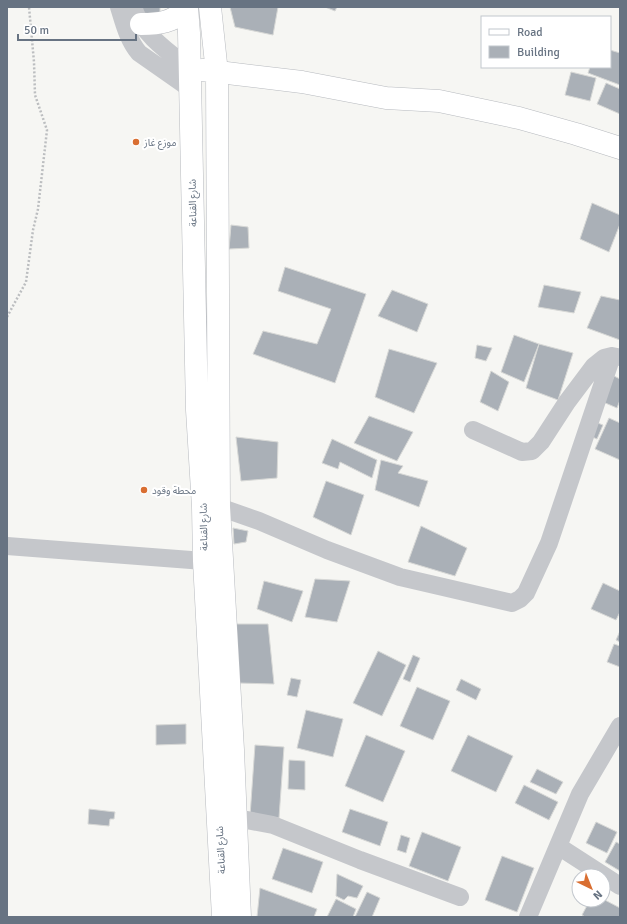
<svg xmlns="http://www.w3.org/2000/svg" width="627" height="924" font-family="Signika,'Noto Sans Arabic',sans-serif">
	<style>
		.building { fill: #aab0b7; stroke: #d7d8d6 }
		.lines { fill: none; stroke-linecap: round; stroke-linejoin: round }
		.secondary-casing { stroke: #b7babf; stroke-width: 23 }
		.path { stroke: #bcbec0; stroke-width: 2.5; stroke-dasharray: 2 2; stroke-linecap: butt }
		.street { stroke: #c5c7cb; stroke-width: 18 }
		.secondary { stroke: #fff; stroke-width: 22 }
		.poi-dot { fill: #d96e31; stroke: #fff; stroke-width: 1.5 }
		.labels { text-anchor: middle; stroke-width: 4; stroke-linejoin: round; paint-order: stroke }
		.poi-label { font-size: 10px; fill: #677382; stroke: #fff; text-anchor: start }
		.street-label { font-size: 10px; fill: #677382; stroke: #fff }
	</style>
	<rect width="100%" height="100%" fill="#f6f6f3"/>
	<path class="building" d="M141,7H160V19L144,18Z
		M230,7H278L273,35L235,27Z
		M325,7H337L335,11Z
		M610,50L620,53V85L588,73L590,67H610Z
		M571,72L596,78L590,101L565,95Z
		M606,83L620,89V114L597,104Z
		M592,203L620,215V224L609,252L580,239Z
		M231,225L248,227L249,248L229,249Z
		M285,267L366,294L335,383L253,354L263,331L317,344L331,309L278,291Z
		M544,285L581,292L574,313L538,307Z
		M392,290L428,304L417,332L378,316Z
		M601,296L620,300V340L587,328Z
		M514,335L539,344L524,382L501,372Z
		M539,344L573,353L558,400L526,388Z
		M477,345L492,348L486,361L475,358Z
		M389,349L437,363L414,413L375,397Z
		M491,371L509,382L498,411L480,402Z
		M614,376L620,379V400L617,408L603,402Z
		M369,416L413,432L397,461L354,443Z
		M609,418L620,423V460L595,449Z
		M595,422L603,425L597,439L590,436Z
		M236,437L278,442L277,478L241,481Z
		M332,439L377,460L372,478L340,462L338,469L322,463Z
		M381,460L403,466L398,473L428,481L419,507L375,490Z
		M326,481L364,495L351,535L313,517Z
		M421,526L467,548L455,576L408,562Z
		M233,528L248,531L246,542L234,544Z
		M315,579L350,581L337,622L305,617Z
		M264,581L303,591L292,622L257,609Z
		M603,583L620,591V612L616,620L591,609Z
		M236,624H268L274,684L238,683Z
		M620,631V642L616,640Z
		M614,644L620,646V667L607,662Z
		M378,651L406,665L382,716L353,703Z
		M413,655L420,658L410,682L403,679Z
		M291,678L301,680L297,697L287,695Z
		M461,679L481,689L476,700L456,690Z
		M417,687L450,701L433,740L400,726Z
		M306,710L343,719L333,757L297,748Z
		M186,724V744L156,745V725Z
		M366,735L405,751L383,802L345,786Z
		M468,735L513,756L496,792L451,771Z
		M255,745L284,747L279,818L250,816Z
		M289,760L305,761V790L288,789Z
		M537,769L563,782L556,794L530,782Z
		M524,785L558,802L549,820L515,803Z
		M89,809L115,812L114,819H110L109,826L88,824Z
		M350,809L388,822L380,846L342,832Z
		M596,822L617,832L607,853L586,843Z
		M422,832L461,847L448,881L409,866Z
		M401,835L410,838L406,853L397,850Z
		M616,842L620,844V871L605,862Z
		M283,848L323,862L312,893L272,879Z
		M502,856L534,868L517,912L485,900Z
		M337,874L363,886L357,898L348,896L344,900L336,896Z
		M260,888L317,909L314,917H257Z
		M367,892L380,898L372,917H355Z
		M336,899L356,909L353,917H327Z
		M603,899L620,908V917H585L582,915L590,900H603Z"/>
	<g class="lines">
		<g class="secondary-casing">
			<path id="secondary" d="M187,7L189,33L197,410L203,507L204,561L223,917
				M210,7L217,73L219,507L233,750L240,917
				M141,24C161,24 171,22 187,10
				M202,70L302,82L386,98L439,101L519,118L576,134L620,148"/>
		</g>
		<path class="path" d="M7,317L26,282L33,230L38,209L47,130L35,95L34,62L29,7"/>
		<path class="street" d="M119,7C124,23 128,40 139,53L189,88
			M133,7C142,34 167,51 189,68
			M473,430L522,452L532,451L541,442L567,402L594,366L604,358L612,356L617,357
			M219,507L259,521L327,550L400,577L512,603L520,599L526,593L549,543L612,356
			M7,546L204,561
			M236,818L273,825L360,860L460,897
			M558,846L620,886
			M528,917L580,794L620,726"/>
		<use href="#secondary" class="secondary"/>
	</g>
	<g class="poi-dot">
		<circle cx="136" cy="142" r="4"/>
		<circle cx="144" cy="490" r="4"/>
	</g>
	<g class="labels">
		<g class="poi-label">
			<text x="144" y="146">موزع غاز</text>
			<text x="152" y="494">محطة وقود</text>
		</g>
		<g class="street-label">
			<text transform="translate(192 203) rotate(-91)" y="4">شارع القناعة</text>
			<text transform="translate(203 527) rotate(-91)" y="4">شارع القناعة</text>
			<text transform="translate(220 850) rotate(-93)" y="4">شارع القناعة</text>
		</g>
	</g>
	<rect width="627" height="924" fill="none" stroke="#677382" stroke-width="16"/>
	<rect x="481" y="16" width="130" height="52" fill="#ffffff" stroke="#c2c7cd"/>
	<rect x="489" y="29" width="20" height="6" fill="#ffffff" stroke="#c2c7cd"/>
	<text x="517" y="36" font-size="12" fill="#677382">Road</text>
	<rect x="489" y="46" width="20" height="12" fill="#aab0b7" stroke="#c2c7cd"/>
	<text x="517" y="56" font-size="12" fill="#677382">Building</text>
	<g transform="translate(591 888) rotate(137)"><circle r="19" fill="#ffffff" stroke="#c2c7cd"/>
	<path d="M0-3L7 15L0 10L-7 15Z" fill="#d96e31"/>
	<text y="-6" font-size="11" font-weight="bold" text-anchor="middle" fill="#677382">N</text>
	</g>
	<path d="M18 34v6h118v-6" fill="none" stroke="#677382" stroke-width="2"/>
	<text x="24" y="34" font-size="12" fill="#677382" stroke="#ffffff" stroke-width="3" paint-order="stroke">50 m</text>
</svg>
